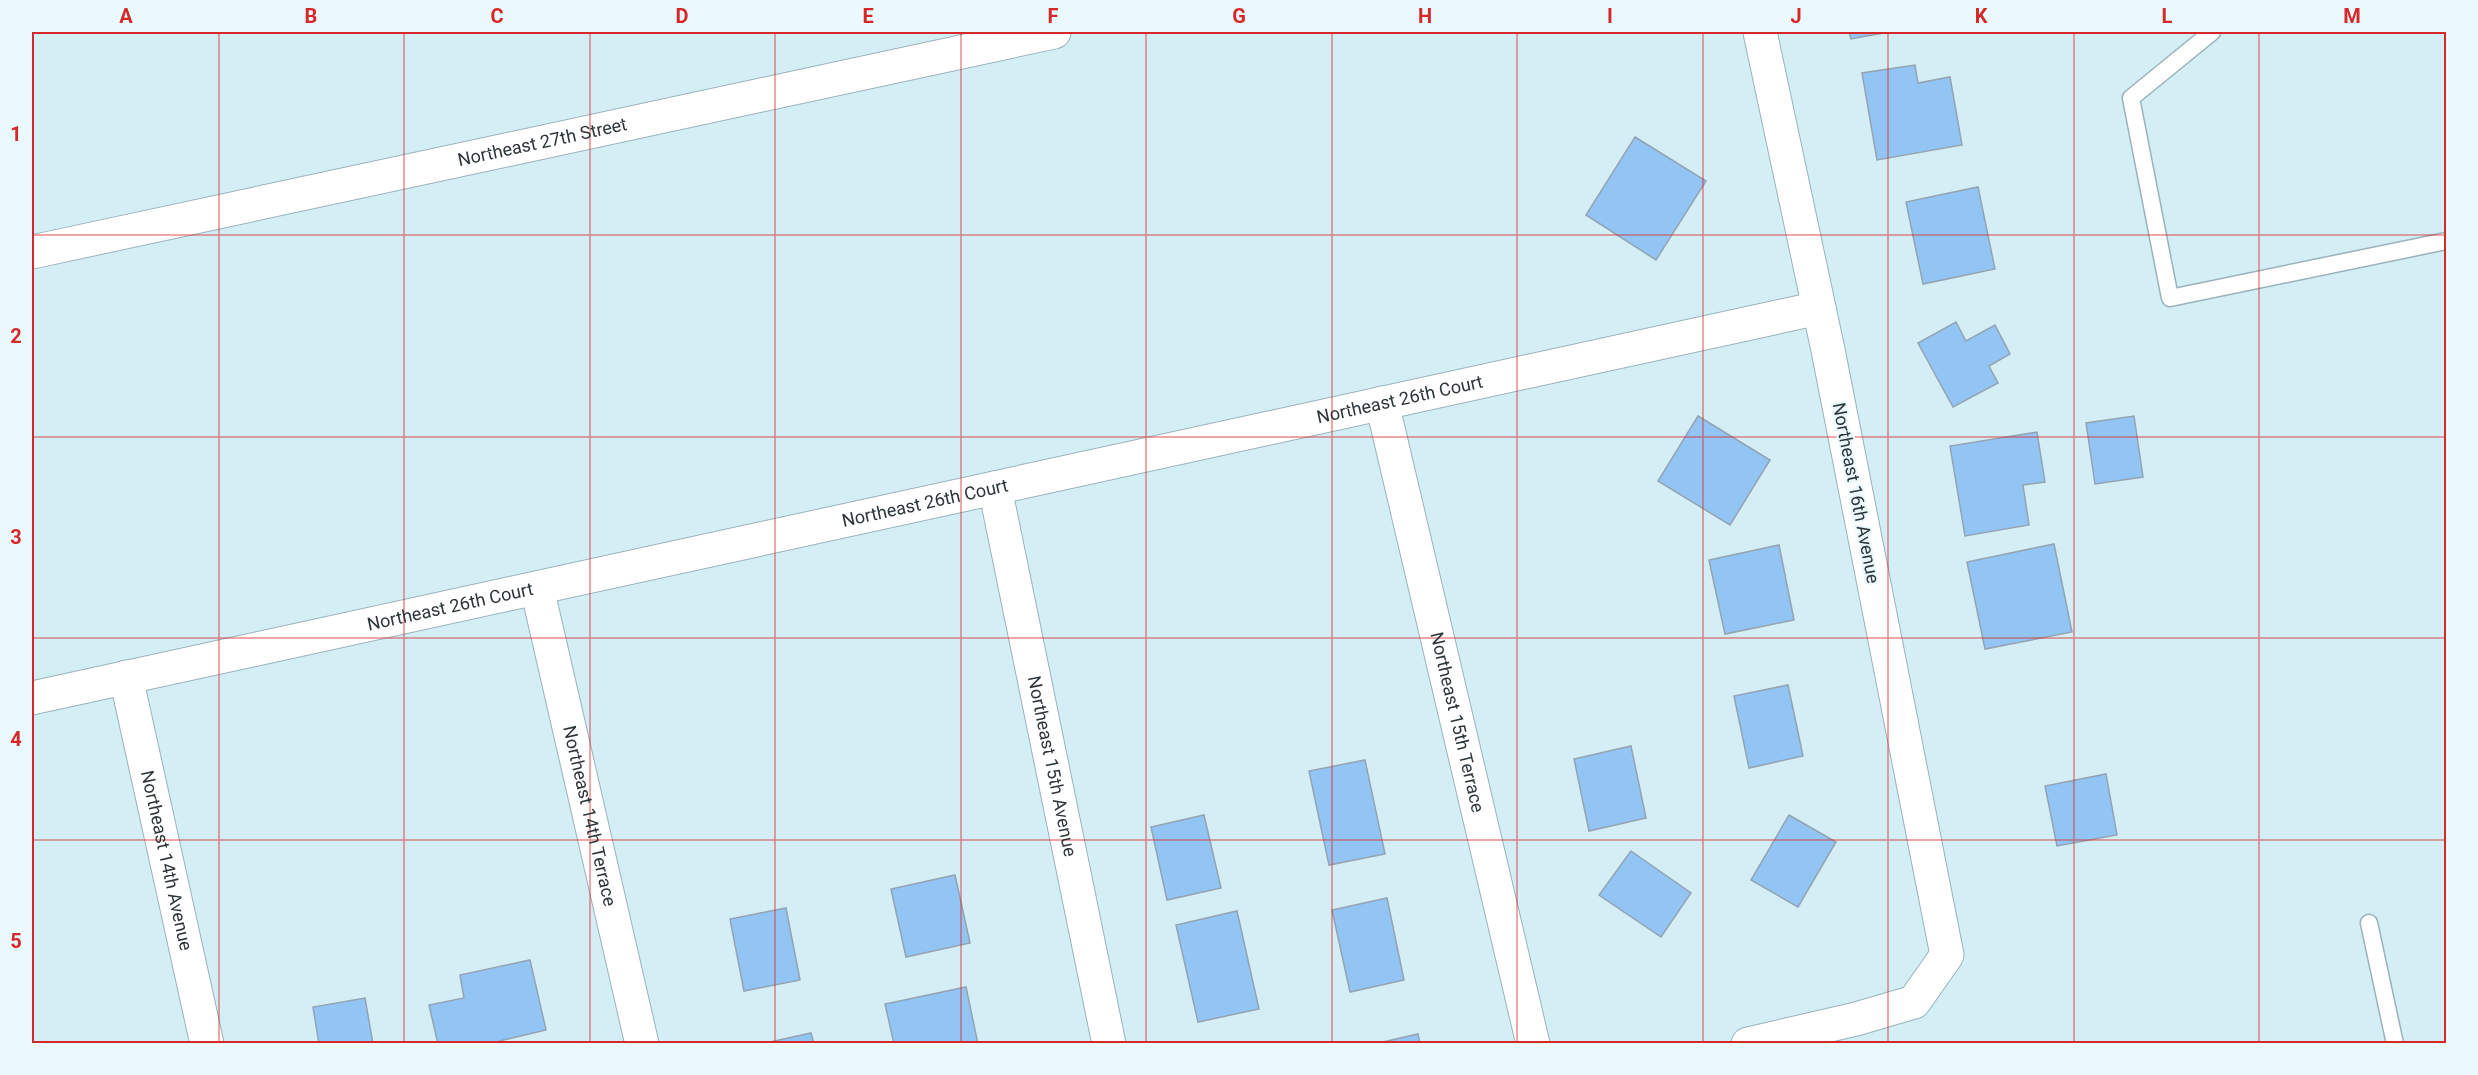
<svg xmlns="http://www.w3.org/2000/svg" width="2478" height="1075" font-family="Roboto,sans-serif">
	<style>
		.building { fill: #93c5f4; stroke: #93a3b2; stroke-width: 1.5 }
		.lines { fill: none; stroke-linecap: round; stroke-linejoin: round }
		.service-casing { stroke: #9ab2ba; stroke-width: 19 }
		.minor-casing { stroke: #9ab2ba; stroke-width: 35 }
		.service { stroke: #fff; stroke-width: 16 }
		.minor { stroke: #fff; stroke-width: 33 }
		.grid { fill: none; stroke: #d62828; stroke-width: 1.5; stroke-opacity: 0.55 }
		.labels { text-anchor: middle; stroke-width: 4.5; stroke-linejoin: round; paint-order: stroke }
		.street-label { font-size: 18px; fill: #2c3539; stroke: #eaf9fe }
		.neatline { fill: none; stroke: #d62828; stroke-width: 2 }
		.grid-label { font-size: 20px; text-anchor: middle; font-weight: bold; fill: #d62828 }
	</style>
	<rect width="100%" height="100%" fill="#d4eef6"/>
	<path class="building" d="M1849,32H1889L1851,39Z
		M1915,65L1918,83L1950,77L1962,145L1877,160L1862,73Z
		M1635,137L1706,181L1656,260L1586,215Z
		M1978,187L1995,269L1923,284L1906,202Z
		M1956,322L1966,341L1995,325L2010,354L1989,366L1998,383L1953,407L1918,343Z
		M1698,416L1770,460L1730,525L1658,481Z
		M2134,416L2143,477L2095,484L2086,423Z
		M2037,432L2045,482L2023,485L2029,525L1965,536L1950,446Z
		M2054,544L2072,632L1985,649L1967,562Z
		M1779,545L1794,620L1725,634L1709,560Z
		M1788,685L1803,756L1749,768L1734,696Z
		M1631,746L1646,818L1589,831L1574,759Z
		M1365,760L1385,854L1329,865L1309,771Z
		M2106,774L2117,835L2057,846L2045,786Z
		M1204,815L1221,888L1167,900L1151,827Z
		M1789,815L1836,842L1798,907L1751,880Z
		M1631,851L1691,893L1661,937L1599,895Z
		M955,875L970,943L906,957L891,889Z
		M1387,898L1404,980L1350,992L1332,910Z
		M786,908L800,980L744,991L730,919Z
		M1237,911L1259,1009L1198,1022L1176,925Z
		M530,960L546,1030L487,1044H438L429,1005L464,998L460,975Z
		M966,987L978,1044H894L885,1004Z
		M365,998L373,1044H319L313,1007Z
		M811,1033L814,1044H761Z
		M1418,1034L1420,1044H1374Z"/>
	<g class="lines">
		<g class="service-casing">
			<path id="service" d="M2212,32L2131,98L2170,298L2446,241
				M2369,923L2395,1044"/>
		</g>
		<g class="minor-casing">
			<g id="minor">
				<path id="s1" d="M32,252L1054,32"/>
				<path id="s2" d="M1382,403L1533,1044"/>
				<path id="s3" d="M995,488L1109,1044"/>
				<path id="s4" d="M537,588L642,1044"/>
				<path id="s5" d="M126,677L207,1044"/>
				<path id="s6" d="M32,698L1819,308"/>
				<path d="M1748,1044L1856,1019L1914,1002L1947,955L1828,350L1760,32"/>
			</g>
		</g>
		<use href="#service" class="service"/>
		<use href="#minor" class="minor"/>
	</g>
	<path class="grid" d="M219,32V1044M404,32V1044M590,32V1044M775,32V1044M961,32V1044M1146,32V1044M1332,32V1044M1517,32V1044M1703,32V1044M1888,32V1044M2074,32V1044M2259,32V1044M32,235H2446M32,437H2446M32,638H2446M32,840H2446"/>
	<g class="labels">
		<g class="street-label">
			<text dy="6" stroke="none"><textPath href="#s1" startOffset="522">Northeast 27th Street</textPath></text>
			<text dy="6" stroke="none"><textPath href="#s6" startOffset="1400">Northeast 26th Court</textPath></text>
			<text transform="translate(1856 493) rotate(79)" y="6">Northeast 16th Avenue</text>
			<text dy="6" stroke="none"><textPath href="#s6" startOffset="914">Northeast 26th Court</textPath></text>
			<text dy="6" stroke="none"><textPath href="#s6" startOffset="428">Northeast 26th Court</textPath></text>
			<text dy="6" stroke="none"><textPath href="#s2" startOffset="328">Northeast 15th Terrace</textPath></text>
			<text dy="6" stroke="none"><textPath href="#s3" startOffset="284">Northeast 15th Avenue</textPath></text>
			<text dy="6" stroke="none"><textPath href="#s4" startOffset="234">Northeast 14th Terrace</textPath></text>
			<text dy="6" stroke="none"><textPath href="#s5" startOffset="188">Northeast 14th Avenue</textPath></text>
		</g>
	</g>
	<rect width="2478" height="1075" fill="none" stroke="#eaf9fe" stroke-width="66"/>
	<rect x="33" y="33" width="2412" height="1009" class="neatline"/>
	<g class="grid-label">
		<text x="126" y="23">A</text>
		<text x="311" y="23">B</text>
		<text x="497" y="23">C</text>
		<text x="682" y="23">D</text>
		<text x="868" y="23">E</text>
		<text x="1053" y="23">F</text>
		<text x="1239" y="23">G</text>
		<text x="1425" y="23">H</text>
		<text x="1610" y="23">I</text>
		<text x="1796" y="23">J</text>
		<text x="1981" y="23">K</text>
		<text x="2167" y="23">L</text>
		<text x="2352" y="23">M</text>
		<text x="16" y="141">1</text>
		<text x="16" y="343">2</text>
		<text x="16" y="544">3</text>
		<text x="16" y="746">4</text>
		<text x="16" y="948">5</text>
	</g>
</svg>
